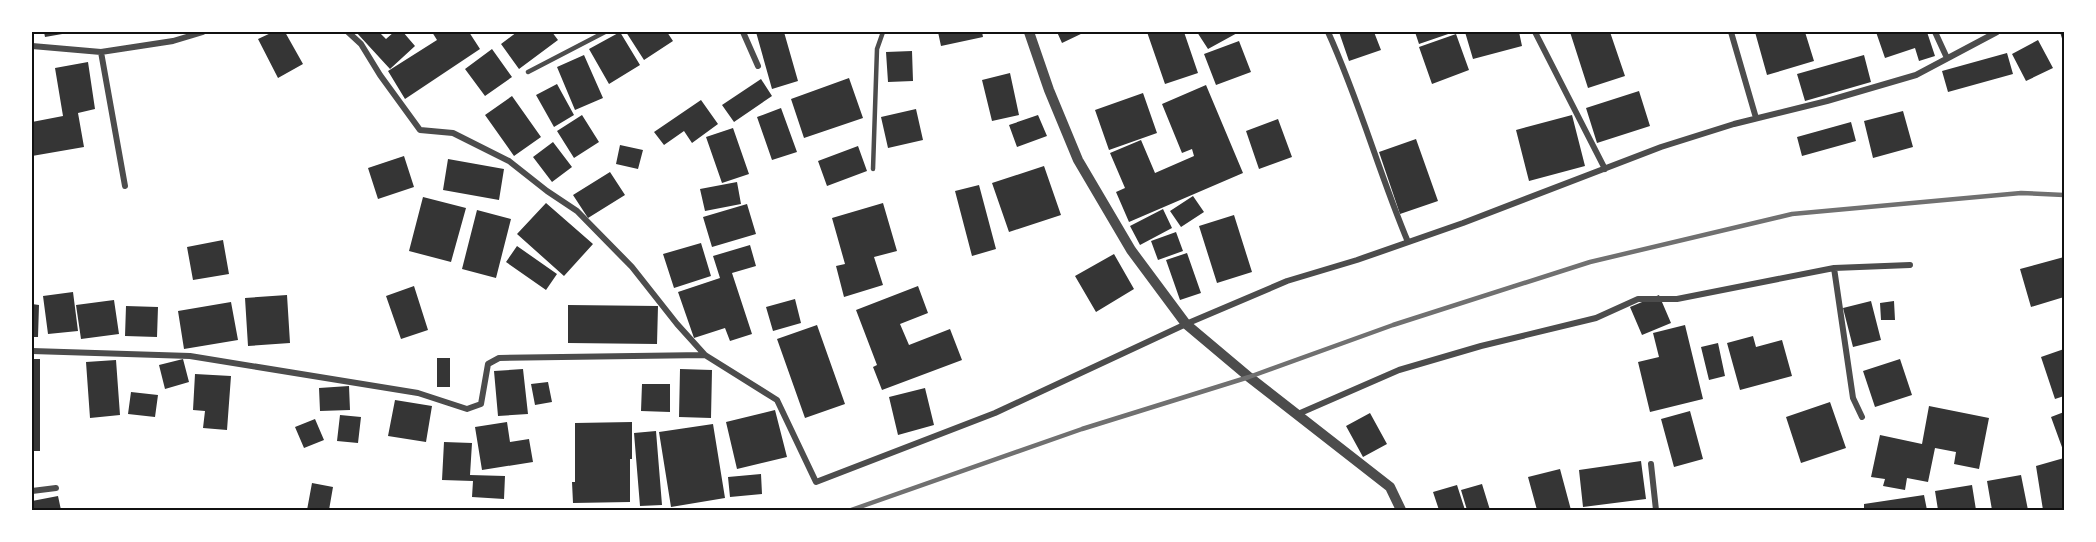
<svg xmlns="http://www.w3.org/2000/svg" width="2096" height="542" font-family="Barlow,sans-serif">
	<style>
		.building { fill: #353535 }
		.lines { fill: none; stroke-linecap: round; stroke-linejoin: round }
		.service { stroke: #4c4c4c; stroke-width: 4.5 }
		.minor { stroke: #4c4c4c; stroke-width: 6 }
		.tertiary { stroke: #4c4c4c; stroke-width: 10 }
		.rail { stroke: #707070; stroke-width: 4.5 }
		.neatline { fill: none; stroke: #111; stroke-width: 2 }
	</style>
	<rect width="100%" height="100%" fill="#fff"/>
	<path class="building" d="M44,32H68V33L45,37Z
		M273,32H285L303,64L278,78L258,39Z
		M356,32H379L386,39L394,32H403L415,46L390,69Z
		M432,32H469L480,49L405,99L388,71L437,40Z
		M517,32H552L558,40L519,69L501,44Z
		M620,32L640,65L609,84L589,49Z
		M626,32H667L673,41L644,60Z
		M756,32H784L798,81L772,89Z
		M938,32H982L983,37L941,46Z
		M1057,32H1085L1062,43Z
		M1147,32H1184L1198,73L1165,84Z
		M1197,32H1239L1208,49Z
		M1339,32H1374L1381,50L1349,61Z
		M1415,32H1454L1419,44Z
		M1465,32H1519L1522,46L1473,59Z
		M1570,32H1610L1625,76L1588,88Z
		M1755,32H1805L1814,61L1767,75Z
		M1876,32H1927L1935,56L1919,61L1915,48L1885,58Z
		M2060,32H2064V45Z
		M1456,34L1469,70L1432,84L1419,47Z
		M2038,40L2053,68L2026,81L2012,54Z
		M1239,41L1251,72L1216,85L1204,54Z
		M492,49L512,77L485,96L465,69Z
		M912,51L913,81L888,82L886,52Z
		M2007,53L2013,74L1948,92L1942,71Z
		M584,55L603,98L575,110L557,67Z
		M1864,55L1871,82L1805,101L1797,74Z
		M88,62L95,109L78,113L84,147L32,156V122L63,116L55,68Z
		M1010,73L1019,115L992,121L982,80Z
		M849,78L863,118L804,138L791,99Z
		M761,79L772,96L734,122L722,105Z
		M557,84L574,115L554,127L536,95Z
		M1206,85L1243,173L1129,222L1116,192L1125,188L1110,153L1141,140L1155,173L1194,156L1192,149L1182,153L1162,104Z
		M1639,91L1650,126L1597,143L1586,108Z
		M1143,93L1157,133L1109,150L1095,110Z
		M512,96L541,137L514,156L485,115Z
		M701,100L718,124L692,143L684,131L664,145L654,132Z
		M781,108L797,152L772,160L757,117Z
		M916,109L923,140L888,148L881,117Z
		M1903,111L1913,147L1873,158L1864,121Z
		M582,115L599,142L574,158L557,131Z
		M1038,115L1047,136L1017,147L1009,125Z
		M1572,115L1585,166L1529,181L1516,130Z
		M1278,119L1292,157L1259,169L1246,131Z
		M1851,122L1856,141L1802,156L1797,137Z
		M733,128L749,174L722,183L706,137Z
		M1416,139L1438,201L1400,214L1379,152Z
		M553,142L572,167L552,182L533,157Z
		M620,145L643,150L638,169L616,164Z
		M858,146L867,171L827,186L818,161Z
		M404,156L414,187L378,199L368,168Z
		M448,159L504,169L499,200L443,190Z
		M1044,166L1061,215L1009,232L992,183Z
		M610,172L625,195L588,218L573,195Z
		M737,182L741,204L705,211L700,189Z
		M979,185L996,249L972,256L955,191Z
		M1193,196L1204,212L1181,227L1170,211Z
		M423,197L466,208L451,262L409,251Z
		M546,203L593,244L564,276L517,234Z
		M883,203L897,251L874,257L883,285L844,297L836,266L845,264L832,218Z
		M747,204L756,234L712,247L703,217Z
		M1163,209L1172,228L1140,245L1130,226Z
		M477,210L511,219L496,278L462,269Z
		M1234,215L1252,272L1217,283L1199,226Z
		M1176,232L1183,251L1158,260L1151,241Z
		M223,240L229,274L193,280L187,247Z
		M701,243L711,276L674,288L663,254Z
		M750,245L756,266L732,273L752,334L730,341L725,328L694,338L678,292L720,278L713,256Z
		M517,246L557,274L546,290L506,262Z
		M1187,253L1201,293L1180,300L1166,260Z
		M1114,254L1134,289L1096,312L1075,276Z
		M2064,257V297L2031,307L2020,269Z
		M414,286L428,330L401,339L386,296Z
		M918,286L928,313L900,324L909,345L950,329L962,360L882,390L873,367L877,365L856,310Z
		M73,292L78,331L48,334L43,296Z
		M287,295L290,343L248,346L245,298Z
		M1659,295L1671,323L1642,335L1630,307Z
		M795,299L801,323L773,331L766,307Z
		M114,300L119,334L81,339L76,305Z
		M1871,301L1881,340L1853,347L1843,308Z
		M1894,301L1895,320H1881L1880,303Z
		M231,302L238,340L184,349L178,311Z
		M32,304L39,305L38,337H32Z
		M568,305L658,306L657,344L568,343Z
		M126,306L158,307L157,337L125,336Z
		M817,325L845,404L805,418L777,339Z
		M1685,325L1703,399L1650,412L1638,362L1659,357L1653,333Z
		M1753,336L1756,347L1782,340L1792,376L1740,390L1727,343Z
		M1718,343L1725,376L1709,380L1701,347Z
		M2064,349V396L2055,399L2041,357Z
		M437,358H450V387H437Z
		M32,359H40V451H32Z
		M183,359L189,382L165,389L159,365Z
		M1900,359L1912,395L1875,407L1863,371Z
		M116,360L120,415L90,418L86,362Z
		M523,369L528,414L498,416L494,371Z
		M680,369L712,370L711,418L679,417Z
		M195,374L231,376L227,430L203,428L205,411L193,410Z
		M548,382L552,402L535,405L531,384Z
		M642,384H670V412L641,411Z
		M349,386L350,410L320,411L319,388Z
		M925,388L934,425L898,435L889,397Z
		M131,392L158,395L155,417L128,414Z
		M395,400L432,406L426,442L388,436Z
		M1830,402L1846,448L1801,463L1786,417Z
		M1929,406L1989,418L1979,469L1954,464L1956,452L1935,448L1928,482L1907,478L1905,490L1883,486L1885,479L1871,477L1880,435L1922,444Z
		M775,410L787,457L737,469L726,422Z
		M1690,411L1703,459L1674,467L1661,419Z
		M2064,412V450H2063L2051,417Z
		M1370,413L1387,444L1363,457L1346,426Z
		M340,415L361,417L358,443L337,441Z
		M315,419L324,440L304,448L295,427Z
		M507,422L510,442L529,439L533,462L482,470L475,427Z
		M632,422V459H630V502L573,503L572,482H575V423Z
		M713,424L725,498L671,507L659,432Z
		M656,431L662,505L640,506L634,433Z
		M444,442L472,443L470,475L505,476L504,499L472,497L473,481L442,480Z
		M2064,458V510H2043L2036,466Z
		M1641,461L1646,499L1583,507L1579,470Z
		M1560,469L1571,510H1537L1528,477Z
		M761,474L762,494L730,497L728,477Z
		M2021,475L2028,510H1992L1987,481Z
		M312,483L333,487L329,510H307Z
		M1482,484L1490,510H1467L1461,490Z
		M1457,485L1465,510H1439L1433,492Z
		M1972,485L1976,510H1938L1935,491Z
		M1924,495L1927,510H1864V504Z
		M58,496L61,510H32V501Z"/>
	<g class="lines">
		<path class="service" d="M528,72L605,32
			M873,169L877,49L883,32"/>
		<path class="minor" d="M348,32L361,44L380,75L420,130L453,133L509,161L547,191L577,211L632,267L677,324L705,355L777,400L816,482L995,413L1186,324L1287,281L1357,260L1463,223L1661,147L1734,124L1827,101L1916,75L1997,32
			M743,32L758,66
			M1328,32C1359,100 1379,173 1408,242
			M1535,32L1605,169
			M1731,32L1756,118
			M1935,32L1947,58
			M32,46L101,52L173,41L203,32
			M101,52L125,186
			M1834,268L1853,398L1862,417
			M32,351L190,356L418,393L467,409L481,404L488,364L499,358L705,355
			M1298,414L1399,370L1481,346L1596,318L1638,299H1677L1834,268L1910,265
			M1651,464L1656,510
			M32,491L56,488"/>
		<path class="tertiary" d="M1029,32L1049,90L1078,160L1131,250L1186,324L1249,377L1390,487L1401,510"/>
		<path class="rail" d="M851,510L1082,429L1249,377L1393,325L1590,262L1792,214L2021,193L2064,195"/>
	</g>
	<rect width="2096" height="542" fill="none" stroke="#ffffff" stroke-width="66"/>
	<rect x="33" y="33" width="2030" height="476" class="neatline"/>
</svg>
